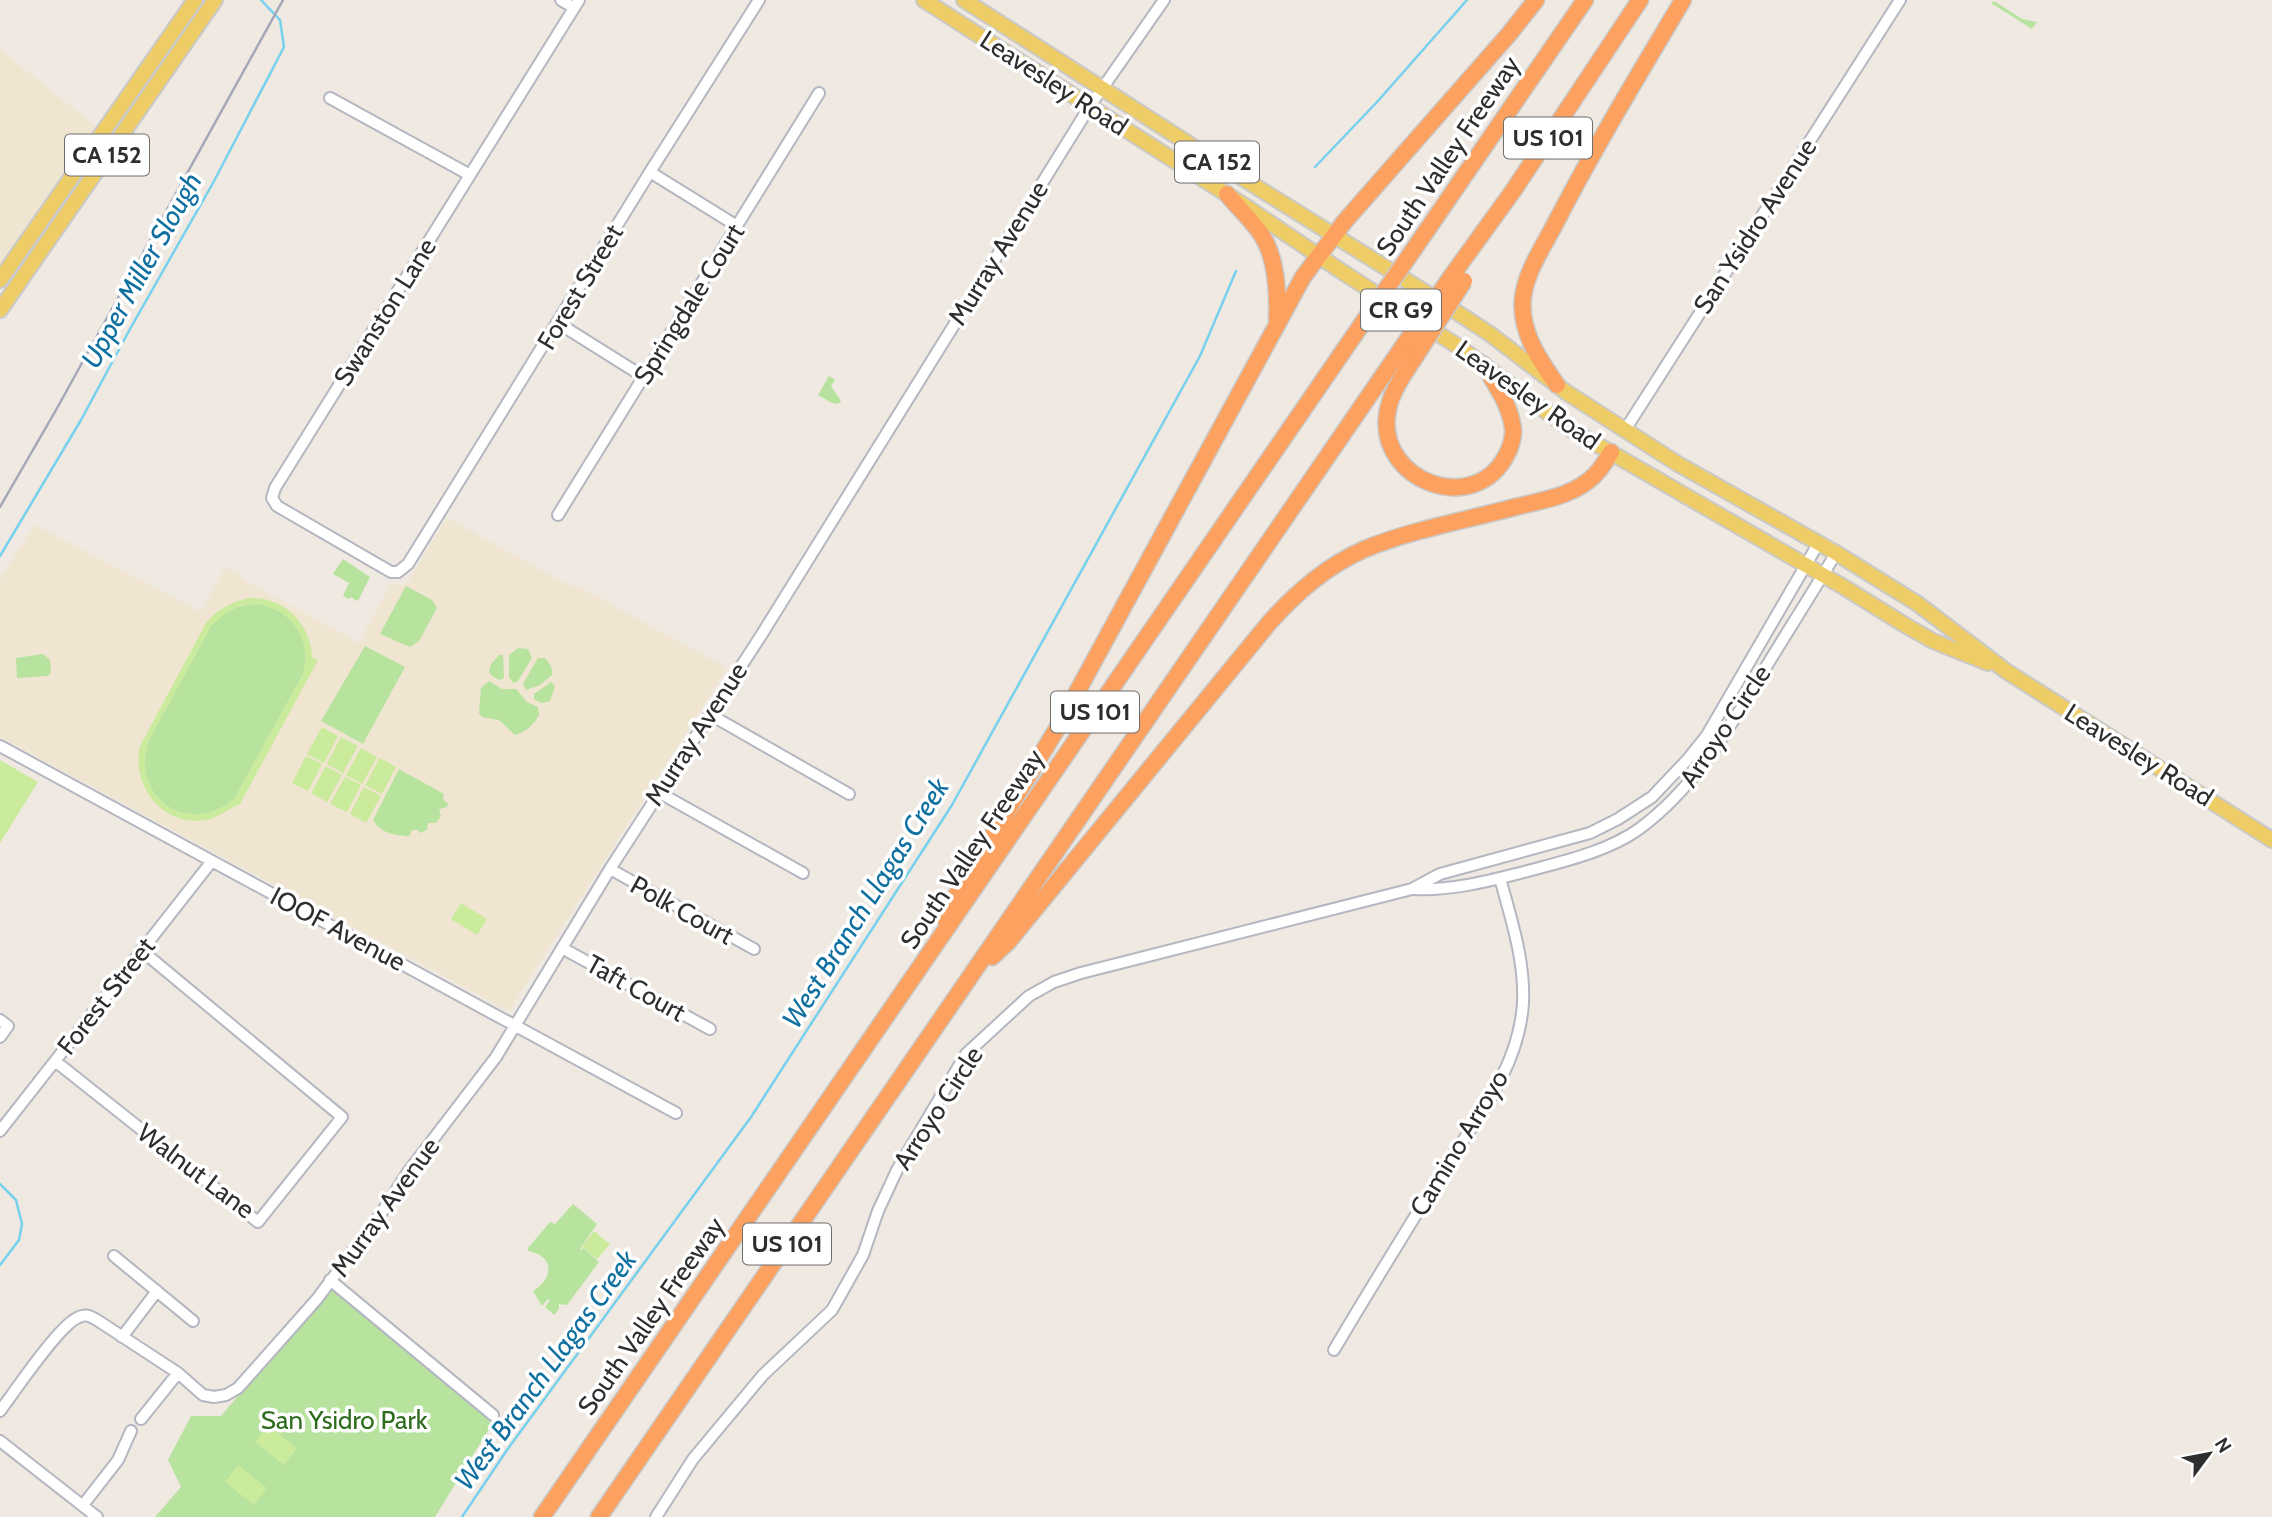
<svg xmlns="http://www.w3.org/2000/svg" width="2272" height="1517" font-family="Cabin,sans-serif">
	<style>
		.education { fill: #efe5d1 }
		.green { fill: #b7e39f }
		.pitch { fill: #caea9c; fill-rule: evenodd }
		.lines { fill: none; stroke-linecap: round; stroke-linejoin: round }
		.stream { stroke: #77d0ed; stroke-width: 2.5 }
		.minor-casing { stroke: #b4b7c1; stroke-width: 14 }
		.major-casing { stroke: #c9c9c9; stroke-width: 18 }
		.highway-casing { stroke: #c9c9c9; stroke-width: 19 }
		.minor { stroke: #fff; stroke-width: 10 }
		.major { stroke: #efcd66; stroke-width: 14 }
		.highway { stroke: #fca15f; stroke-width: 16 }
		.rail { stroke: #a3a7b7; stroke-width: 2.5 }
		.highway-bridge-casing { stroke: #c9c9c9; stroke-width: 19; stroke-linecap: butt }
		.highway-bridge { stroke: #fca15f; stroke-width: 16 }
		.labels { text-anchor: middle; stroke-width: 7; stroke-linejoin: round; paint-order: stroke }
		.shield { fill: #fff; stroke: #6d6d6d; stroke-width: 2 }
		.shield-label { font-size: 24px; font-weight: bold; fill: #2e2e2e }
		.street-label { font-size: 26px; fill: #2e2e2e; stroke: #fff }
		.park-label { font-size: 26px; fill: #2e6c1d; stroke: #fff }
		.water-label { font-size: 28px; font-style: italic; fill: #1070a0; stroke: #fff }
	</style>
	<rect width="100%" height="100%" fill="#efe9e1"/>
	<path class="education" d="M0,49L101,131L0,271Z
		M447,518L572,587L574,584L727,668L509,1011L0,737V579L35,525L201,612L225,567L241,576L240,578L359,643L391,584L402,586L409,580Z"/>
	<path class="green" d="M1994,1L2022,19L2037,22L2032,29L1991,3Z
		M829,376L835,380L831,386L841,401L838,404L832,403L818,395Z
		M343,559L370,577L358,601L350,597L349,599L343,596L349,583L333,574Z
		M406,586L432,600L437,608L419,641L410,647L380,634Z
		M258,604C293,610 313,640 303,674L235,798C190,839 128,797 149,740L211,626C224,611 238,604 258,604Z
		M365,646L405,667L363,744L321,721Z
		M518,648L528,649L532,658L518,681L513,683L509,677V655Z
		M43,654L50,660L51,673L48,676L17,678L16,658Z
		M499,655H503L504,678L499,680L492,676L489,672L491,664Z
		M538,658H545C550,664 553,668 552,675L540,685L526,690L523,684Z
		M489,681L502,689H516L527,702L538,707L539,715C535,724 524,733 515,735L499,720L482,717L479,713L481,688Z
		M551,682L555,686L550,701L541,703L534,699V694Z
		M399,769L444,794L443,799L448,804L447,807L439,809L441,816L436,823H428L427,830L420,833L418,830H412L409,836C396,836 380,833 373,820Z
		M573,1204L597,1224L580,1249L581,1250L583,1248L599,1262L567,1305L559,1304V1309L554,1315L545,1307L550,1300L548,1299L542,1306L533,1291C554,1278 555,1256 528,1251V1248L550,1222L555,1224Z
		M332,1285L494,1421L435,1517H155L181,1487L168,1460L191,1416H221Z"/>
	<path class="pitch" d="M251,598C285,598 310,623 312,657L318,660L240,804C229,808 219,818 206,820C163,827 131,787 140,746L206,623C218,609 232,601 251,598ZM258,604C293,610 313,640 303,674L235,798C190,839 128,797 149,740L211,626L229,610L242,605Z
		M322,727L338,736L324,763L307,754Z
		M341,737L358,746L343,773L327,764Z
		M361,748L377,757L362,784L346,775Z
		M306,756L322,764L308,791L292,783Z
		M380,758L396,767L382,794L365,785Z
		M0,760L38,782L0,843Z
		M326,766L342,775L327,802L311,793Z
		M345,777L361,785L347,812L330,804Z
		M364,787L381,796L366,823L350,814Z
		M461,903L487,919L477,935L451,919Z
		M594,1231L610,1244L597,1259L582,1247Z
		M268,1425L297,1448L284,1465L255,1442Z
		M238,1465L267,1488L254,1505L225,1482Z"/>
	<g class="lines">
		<path class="stream" d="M1315,167L1377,102L1467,0
			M0,556L81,420L130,329L213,183L284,47L280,20L261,0
			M0,1184L16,1200L22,1224L19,1240L0,1265
			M462,1517L507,1450L751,1117L952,805L1200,356L1236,271"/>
		<g class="minor-casing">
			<path id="minor" d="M561,0L574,8
				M579,0L275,488L272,498L277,506L391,572H398L408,564L650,172L759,0
				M330,98L470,175
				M650,172L737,226
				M558,323L644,377
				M1625,430L1900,0
				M558,515L819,93
				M709,714L849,794
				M0,746L676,1113
				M658,792L803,873
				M610,869L754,949
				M1414,889C1451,891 1488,881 1524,872C1561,862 1607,852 1639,829C1695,788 1731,726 1766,667C1789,629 1813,592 1836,553
				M562,948L710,1029
				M0,1020L8,1026L0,1037
				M55,1061L258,1222L342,1117L141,950
				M0,1131L212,861
				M114,1256L193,1321
				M330,1280L493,1415
				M122,1337L157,1291
				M1334,1350C1368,1292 1404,1235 1439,1177C1473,1123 1519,1070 1523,1003C1525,960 1511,919 1500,878
				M0,1411C15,1391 58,1327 77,1318C85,1313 90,1316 97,1320L178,1373L203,1395L214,1397L226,1395L238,1388L317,1299L382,1212L408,1172L496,1057L610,869L762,634L1090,106L1164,0
				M141,1419L178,1373
				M0,1441L97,1517
				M83,1505L118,1460L131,1431
				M656,1517L693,1459L763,1375L832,1310L863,1255L878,1211L897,1170L966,1054L1029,996L1054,982L1081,973L1412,889L1440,874L1590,833L1618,819L1652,797L1687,760L1707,735L1818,544"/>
		</g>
		<g class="major-casing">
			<path id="major" d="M924,0L1245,206L1344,273L1459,347L1570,429L1842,586L1905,625L1933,641L1988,663
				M964,0L1228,169L1455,311L1490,334L1566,392L1625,430L1678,464L1836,553L1918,604L2006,671L2272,840
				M0,280L195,0
				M0,310L215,0"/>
		</g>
		<g class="highway-casing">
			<path id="highway" d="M1227,194C1238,208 1254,222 1263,237C1277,261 1278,293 1277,320
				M1414,249L1585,0
				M1453,274L1513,191L1640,0
				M1417,354C1405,373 1389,393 1387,416C1379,481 1475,518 1507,454C1512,444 1515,434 1512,423C1508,402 1495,384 1484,365
				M1557,385C1539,359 1519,331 1523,297C1526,272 1543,247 1555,224C1594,148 1639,74 1683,0
				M943,917L1058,727L1303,277L1345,221L1510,33L1536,0
				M992,957L1008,942L1269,623C1296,593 1326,566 1365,549C1413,529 1468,520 1519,506C1541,501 1569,496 1588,481C1598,474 1605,463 1611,452
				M542,1517L1364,321
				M599,1517L1404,345"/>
		</g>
		<use href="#minor" class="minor"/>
		<use href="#major" class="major"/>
		<use href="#highway" class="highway"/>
		<path class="rail" d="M0,507L56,410L283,0"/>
		<g class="highway-bridge-casing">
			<path id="highway-bridge" d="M1364,321L1414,249
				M1404,345L1453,274
				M1417,354L1464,281"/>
		</g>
		<use href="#highway-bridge" class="highway-bridge"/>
	</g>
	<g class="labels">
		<g class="shield">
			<rect x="1504" y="117.5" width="88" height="41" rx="5"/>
			<rect x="65" y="134.5" width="84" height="41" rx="5"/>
			<rect x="1175" y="141.5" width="84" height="41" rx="5"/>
			<rect x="1361" y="289.5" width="80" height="41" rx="5"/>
			<rect x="1051" y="691.5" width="88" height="41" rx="5"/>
			<rect x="743" y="1223.5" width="88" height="41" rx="5"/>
		</g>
		<g class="shield-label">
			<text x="1548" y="146">US 101</text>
			<text x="107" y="163">CA 152</text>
			<text x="1217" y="170">CA 152</text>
			<text x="1401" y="318">CR G9</text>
			<text x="1095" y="720">US 101</text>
			<text x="787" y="1252">US 101</text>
		</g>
		<g class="street-label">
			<text transform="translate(1054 83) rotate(33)" y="9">Leavesley Road</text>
			<text transform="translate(1448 156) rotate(-56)" y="9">South Valley Freeway</text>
			<text transform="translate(1755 226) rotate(-57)" y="9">San Ysidro Avenue</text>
			<text transform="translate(998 253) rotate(-58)" y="9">Murray Avenue</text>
			<text transform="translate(580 287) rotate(-59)" y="9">Forest Street</text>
			<text transform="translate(689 304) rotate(-58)" y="9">Springdale Court</text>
			<text transform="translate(385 312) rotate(-58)" y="9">Swanston Lane</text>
			<text transform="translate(1528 395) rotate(35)" y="9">Leavesley Road</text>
			<text transform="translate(1725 726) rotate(-56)" y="9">Arroyo Circle</text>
			<text transform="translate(696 734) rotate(-57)" y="9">Murray Avenue</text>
			<text transform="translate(2139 755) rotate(32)" y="9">Leavesley Road</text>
			<text transform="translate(972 849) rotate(-56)" y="9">South Valley Freeway</text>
			<text transform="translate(682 910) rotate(29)" y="9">Polk Court</text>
			<text transform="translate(338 929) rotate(28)" y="9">IOOF Avenue</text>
			<text transform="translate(636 988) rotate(29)" y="9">Taft Court</text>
			<text transform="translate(106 996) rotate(-52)" y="9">Forest Street</text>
			<text transform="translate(938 1108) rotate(-57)" y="9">Arroyo Circle</text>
			<text transform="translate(1459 1143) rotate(-59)" y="9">Camino Arroyo</text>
			<text transform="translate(196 1171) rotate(37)" y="9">Walnut Lane</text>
			<text transform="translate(385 1207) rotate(-54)" y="9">Murray Avenue</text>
			<text transform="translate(651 1316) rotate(-55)" y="9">South Valley Freeway</text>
		</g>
		<g class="park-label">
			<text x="344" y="1429">San Ysidro Park</text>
		</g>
		<g class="water-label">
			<text transform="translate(141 270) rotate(-61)" y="10">Upper Miller Slough</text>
			<text transform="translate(865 903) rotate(-58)" y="10">West Branch Llagas Creek</text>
			<text transform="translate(545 1370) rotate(-54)" y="10">West Branch Llagas Creek</text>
		</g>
	</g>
	<g transform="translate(2209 1454) rotate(58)" stroke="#ffffff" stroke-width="5" paint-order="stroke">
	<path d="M0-5L12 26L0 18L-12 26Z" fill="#2e2e2e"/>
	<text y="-10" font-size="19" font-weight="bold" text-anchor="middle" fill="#2e2e2e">N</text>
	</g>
</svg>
